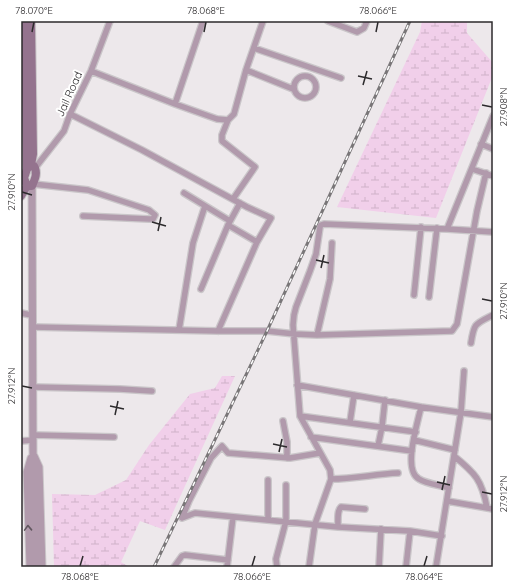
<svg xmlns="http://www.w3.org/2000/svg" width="514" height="588" font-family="Quicksand,sans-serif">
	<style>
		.wetland { fill: url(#wetland-marsh) }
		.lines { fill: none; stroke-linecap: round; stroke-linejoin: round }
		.minor-casing { stroke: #cac6c9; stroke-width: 8 }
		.tertiary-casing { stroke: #cac6c9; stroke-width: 9 }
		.secondary-casing { stroke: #cac6c9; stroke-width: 10 }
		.minor { stroke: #b19aac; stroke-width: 5.5 }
		.tertiary { stroke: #b19aac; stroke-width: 7 }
		.secondary { stroke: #94738e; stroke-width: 8 }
		.rail-casing { stroke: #797678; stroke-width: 3 }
		.rail { stroke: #fff; stroke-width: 1.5; stroke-dasharray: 4.5; stroke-linecap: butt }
		.oneway { stroke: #61575f }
		.ticks { fill: none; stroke: #2c2a2c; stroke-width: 1.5 }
		.labels { text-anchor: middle; stroke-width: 4; stroke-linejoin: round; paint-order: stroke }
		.street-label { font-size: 11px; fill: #2c2a2c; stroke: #fff }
		.neatline { fill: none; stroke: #2c2a2c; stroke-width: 1.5 }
		.ticks-label { font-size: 10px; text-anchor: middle; fill: #2c2a2c }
	</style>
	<defs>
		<pattern id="wetland-marsh" width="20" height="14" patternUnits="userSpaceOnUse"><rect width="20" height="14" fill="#f1cfea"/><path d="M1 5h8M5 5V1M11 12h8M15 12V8" fill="none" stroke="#cfb2c9"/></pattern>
	</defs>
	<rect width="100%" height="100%" fill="#ede8eb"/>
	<path class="wetland" d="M422,21H467V33L493,63V75L436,218L337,207L420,32Z
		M222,376H235L165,530L140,521L121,562L129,567H54L52,494L95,495L126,480L149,445L190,394L215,388Z"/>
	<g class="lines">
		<g class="minor-casing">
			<path id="minor" d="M328,21L357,32L364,28L367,21
				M254,48L341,78
				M246,70L293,89
				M91,71L175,104L217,119L228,120L234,114L246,70L263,21
				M294 87a11 11 0 1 1 22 0a11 11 0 1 1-22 0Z
				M175,104L203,21
				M70,114L142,150L247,207L271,218L257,242
				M228,120L222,135V141L255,167L233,199
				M481,144L493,149
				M35,168L64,131L70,114L91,71L110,21
				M472,169L493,176
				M33,184L88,190L149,210L155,215L153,219H149L83,216
				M184,193L230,221
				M447,229L493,232
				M201,289L228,225L240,203
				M414,295L421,227
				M429,297L437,228
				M21,313L31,315
				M32,327L218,331H267L295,334L317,335L452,331L457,324L477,211L486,173
				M179,330L193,243L205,206
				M218,331L257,242L228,225
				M317,335L330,279L332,243
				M471,343C474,323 475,324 493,315
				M297,385L421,407L493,417
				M32,387L120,389L152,391
				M421,407C418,422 402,470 419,479C427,484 440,485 449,488
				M300,416L416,432
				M283,421L287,442V458
				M350,422L354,395
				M33,435L114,437
				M311,437L412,451
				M414,440L455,450
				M21,441L33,440
				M378,446L382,427L385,400
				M320,453L290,458L228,453L222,446L211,458L189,501L182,518L195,513L338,527L410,531L442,536
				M454,456C475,473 482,480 487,508
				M331,479C354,479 375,474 398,473
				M447,501L493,509
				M268,519V480
				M338,527C338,520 337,511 341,507L365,509
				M174,567L182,556L185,555L228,560
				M227,567L233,517
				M277,567L276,559L286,521V485
				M309,567L315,524L331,479L330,470L300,416L293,325L294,315L296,307L310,271L316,254L320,227L321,225L324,224L447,229L493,116
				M379,567L381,529
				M406,567L410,531
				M436,567L461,412L464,371"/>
		</g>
		<g class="tertiary-casing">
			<path id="tertiary" d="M32,186L33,452L36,567
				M34,456L39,467L42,567
				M30,567L27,472L31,458"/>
		</g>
		<g class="secondary-casing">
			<path id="secondary" d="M25,21L27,168
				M27,186L24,178L27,169L31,165L33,154L31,21
				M21,196L27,186H32C35,179 38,173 34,166L31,165"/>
		</g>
		<use href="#minor" class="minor"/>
		<use href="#tertiary" class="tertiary"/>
		<use href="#secondary" class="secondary"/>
		<g class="rail-casing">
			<path id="rail" d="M154,567L267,331L410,21"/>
		</g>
		<use href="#rail" class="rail"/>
	</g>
	<defs><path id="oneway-chevron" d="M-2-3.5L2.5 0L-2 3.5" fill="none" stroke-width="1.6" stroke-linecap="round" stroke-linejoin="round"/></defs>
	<use class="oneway" href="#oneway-chevron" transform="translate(28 528) rotate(-92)"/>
	<path class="ticks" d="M32,32L34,22M204,32L206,22M376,32L378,22M358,76L372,79M363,85L367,71M482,105L492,107M22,192L32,195M152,222L166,226M158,231L161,217M316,260L329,263M321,268L324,255M482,299L492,301M22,386L32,388M110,406L124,409M115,415L118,401M273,444L287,447M279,452L282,439M437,482L450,485M442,490L445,476M482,492L492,494M80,566L83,556M252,566L255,556M424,566L427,556"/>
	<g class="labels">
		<g class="street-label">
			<text transform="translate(69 94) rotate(-66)" y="4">Jail Road</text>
		</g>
	</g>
	<rect width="514" height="588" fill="none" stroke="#ffffff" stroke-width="44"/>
	<rect x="22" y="22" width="470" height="544" class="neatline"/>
	<g class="ticks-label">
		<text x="34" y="14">78.070°E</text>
		<text x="206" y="14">78.068°E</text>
		<text x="378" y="14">78.066°E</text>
		<text transform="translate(503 107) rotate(-90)" y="4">27.908°N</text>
		<text transform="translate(11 192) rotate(-90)" y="4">27.910°N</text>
		<text transform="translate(503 301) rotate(-90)" y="4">27.910°N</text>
		<text transform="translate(11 386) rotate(-90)" y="4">27.912°N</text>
		<text transform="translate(503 494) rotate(-90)" y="4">27.912°N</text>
		<text x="80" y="580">78.068°E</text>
		<text x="252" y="580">78.066°E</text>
		<text x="424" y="580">78.064°E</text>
	</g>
</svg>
